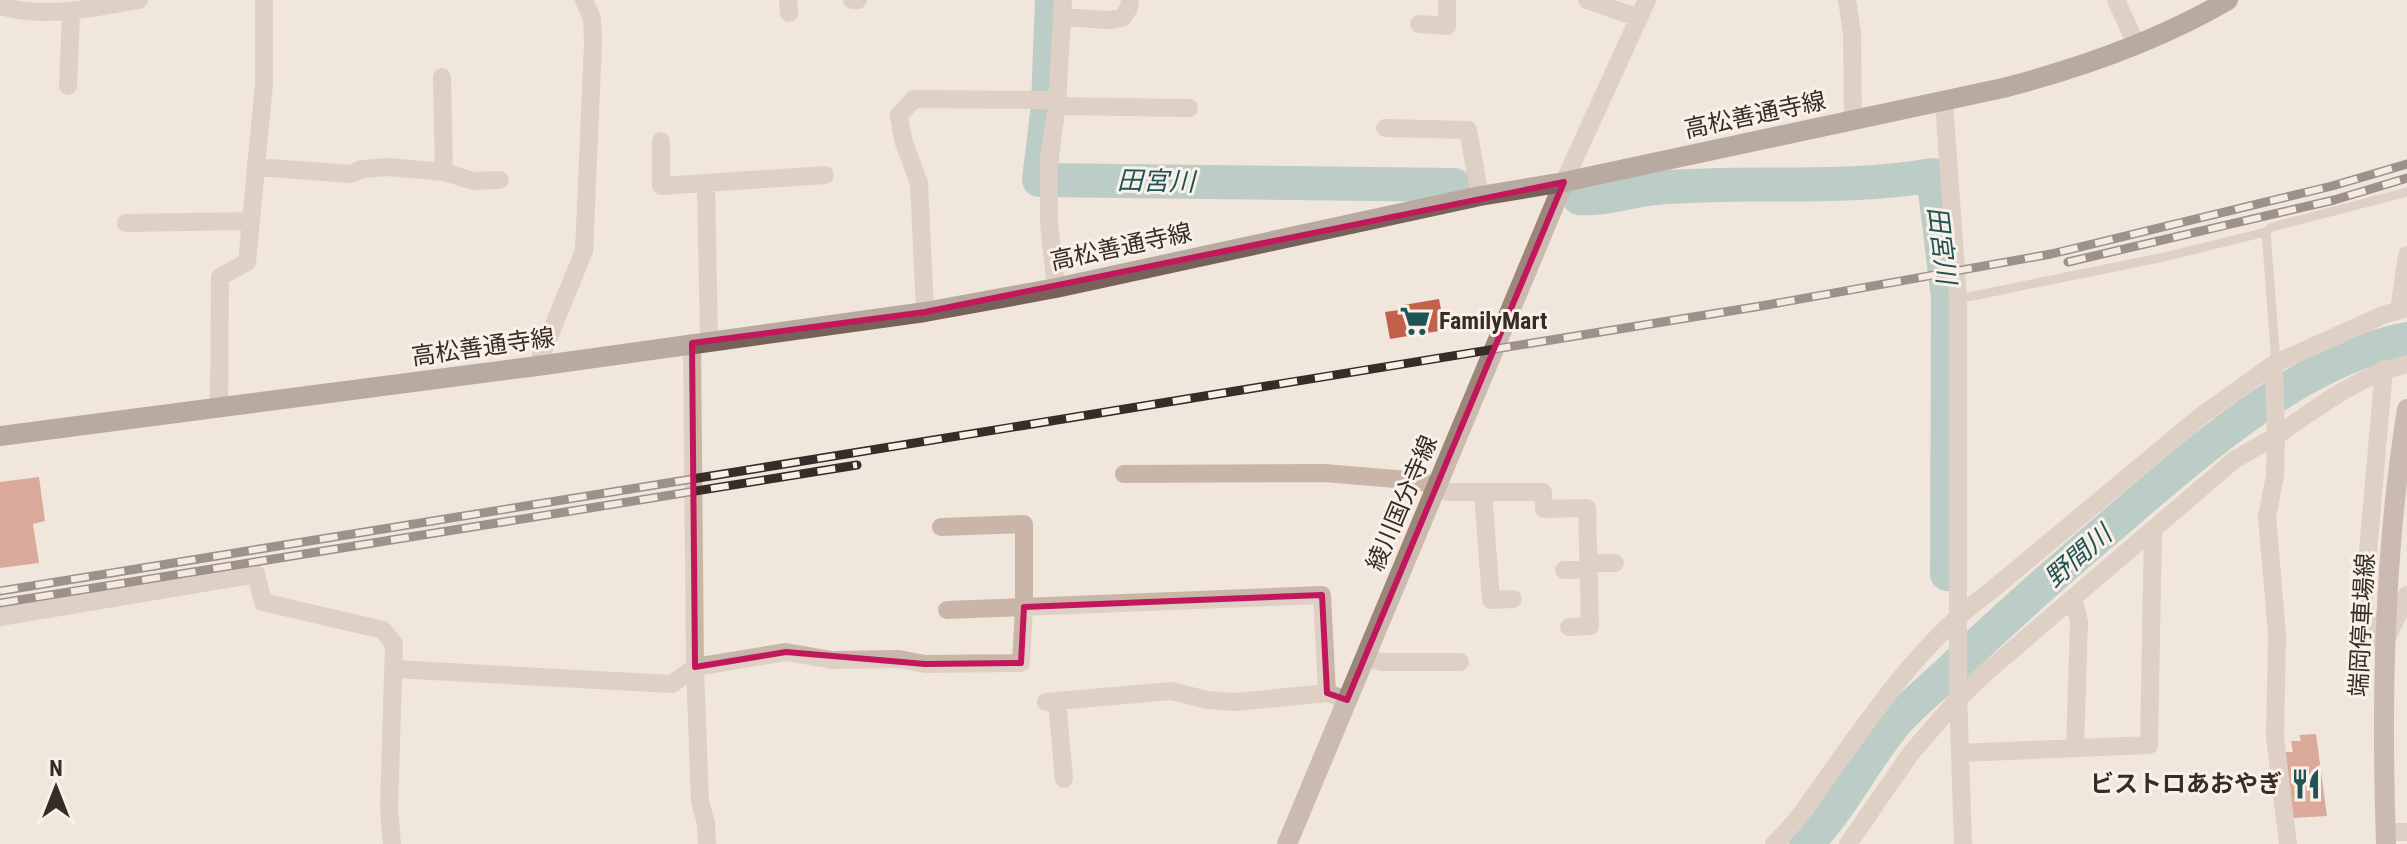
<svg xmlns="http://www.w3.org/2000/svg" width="2407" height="844" font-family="'Roboto Condensed','Noto Sans JP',sans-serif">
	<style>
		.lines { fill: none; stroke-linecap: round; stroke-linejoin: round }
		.river { stroke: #7cadad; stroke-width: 34 }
		.building { fill: #c16149 }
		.lane { stroke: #c9b6a8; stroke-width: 9 }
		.street { stroke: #c9b6a8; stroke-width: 18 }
		.secondary { stroke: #9c8579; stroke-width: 20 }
		.primary { stroke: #77625a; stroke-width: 20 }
		.rail-casing { stroke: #362c28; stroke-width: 9 }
		.rail { stroke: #f9f0e8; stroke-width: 6; stroke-dasharray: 18; stroke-linecap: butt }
		.marked { fill: none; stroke: #c2185b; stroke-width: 6; stroke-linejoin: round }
		.labels { text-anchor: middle; stroke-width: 6; stroke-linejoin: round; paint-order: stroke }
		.street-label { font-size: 24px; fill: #362c28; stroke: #f9f0e8 }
		.poi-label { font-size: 24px; font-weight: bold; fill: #362c28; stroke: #f9f0e8; text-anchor: start }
		.water-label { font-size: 26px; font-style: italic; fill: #1f5456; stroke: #f9f0e8 }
	</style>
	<rect width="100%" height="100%" fill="#f1e6dc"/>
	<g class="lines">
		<path class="river" d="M1052,0L1048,105L1039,180L1454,185
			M1579,198C1606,200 1630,190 1657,188C1749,180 1842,191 1933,175L1948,297L1947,574
			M1806,844C1843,807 1863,761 1896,722C1912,704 1932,688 1949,672C1993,629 2038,589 2084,549C2175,473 2288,362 2407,339"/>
	</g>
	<path class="building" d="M1439,299L1445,330L1390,339L1385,312L1399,310L1398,306Z
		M39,477L45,521L33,524L39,563L0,568V482Z
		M2316,734L2327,816L2293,818L2285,752H2293L2291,741H2301L2299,735Z"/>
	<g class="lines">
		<path class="lane" d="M2266,232L2272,227L2407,192
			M1958,299L2164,257L2266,232L2276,363"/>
		<path class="street" d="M788,0L789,13
			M852,0H858
			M1587,0L1639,18
			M1847,0L1852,33L1853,121
			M2116,0L2136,44
			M0,6C47,19 92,8 139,0
			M1062,17L1108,20L1122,18L1129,8L1130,0
			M1419,24L1447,26V0
			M442,77L444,172
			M68,86L71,12
			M1944,102L1958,299V692L1963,844
			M1057,106L1189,108
			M1385,128L1468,130L1480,196
			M661,141V186L825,175
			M257,167L351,174L362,169L388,167L444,172L473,181L500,180
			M1564,182L1647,0
			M706,185L709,340
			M126,223L250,221
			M1056,288L1049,223V157L1057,106L1063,0
			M2399,310L2407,255
			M925,312L919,183L903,140L899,115L914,99L1057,100
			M692,343L695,667L700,802L706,823L707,844
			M2274,364L2276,436C2317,408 2357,376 2407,364
			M537,366L584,251L593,44L592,18L584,0
			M219,407L220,277L247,262L264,84V0
			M1124,474L1324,473L1420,481L1448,492H1543L1544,509L1587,508L1590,626L1569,627
			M1483,492L1491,600L1513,599
			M1589,563H1615
			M1564,570H1589
			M2073,598L2079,622L2075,748
			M947,610L1322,595L1327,693L1347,700
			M0,617L256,574L263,602L383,630L394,644L389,809L392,844
			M2387,638L2407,595
			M2384,645L2363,608L2384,369
			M1365,657L1381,662H1460
			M394,669L672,684L695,667L786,652L832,660L899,659L925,664L1021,663L1024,607V524L941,527
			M1057,701L1064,779
			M1046,702L1171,691L1207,700L1236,702L1327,693
			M1960,753L2149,745L2153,530
			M2386,832H2407
			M1774,844C1799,821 1818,790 1838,762C1881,702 1926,638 1987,594L2201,416L2274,364L2383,315L2407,308
			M1848,844L1911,753L1958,699L1990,669L2234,460L2276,436L2275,476L2267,516L2277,635L2275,737L2288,844"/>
		<path class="secondary" d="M1287,844L1564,182
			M2386,844C2381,698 2384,553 2407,409"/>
		<path class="primary" d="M0,436L537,366L925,312L1056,288L1480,196L1564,182L2003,88C2080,68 2158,41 2228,0"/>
		<g class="rail-casing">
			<path id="rail" d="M2068,262L2334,200L2407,178
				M0,591L1761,306L2051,254L2332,186L2407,164
				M0,603L857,465"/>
		</g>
		<use href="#rail" class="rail"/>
	</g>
	<path d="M0 0H2407V844H0ZM1564,182L1347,700L1327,693L1322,595L1024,607L1021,663L925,664L786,652L695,667L692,343L925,312Z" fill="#f1e6dc" fill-opacity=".55" fill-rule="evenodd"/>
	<path class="marked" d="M1564,182L1347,700L1327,693L1322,595L1024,607L1021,663L925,664L786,652L695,667L692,343L925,312Z"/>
	<defs>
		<g id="supermarket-bare" transform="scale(2.4)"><path d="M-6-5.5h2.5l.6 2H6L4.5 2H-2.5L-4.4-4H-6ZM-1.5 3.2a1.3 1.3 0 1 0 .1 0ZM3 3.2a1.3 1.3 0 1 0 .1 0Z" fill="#1f5456" stroke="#f9f0e8" stroke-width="2.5" paint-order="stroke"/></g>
		<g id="restaurant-bare" transform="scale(2.4)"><path d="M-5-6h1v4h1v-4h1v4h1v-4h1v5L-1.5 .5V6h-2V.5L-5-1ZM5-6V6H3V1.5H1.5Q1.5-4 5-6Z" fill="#1f5456" stroke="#f9f0e8" stroke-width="2.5" paint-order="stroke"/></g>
	</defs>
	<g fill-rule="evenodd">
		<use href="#supermarket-bare" x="1415" y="321"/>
		<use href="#restaurant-bare" x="2306" y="784"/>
	</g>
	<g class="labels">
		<g class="street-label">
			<text transform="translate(1755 115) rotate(-12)" y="8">高松善通寺線</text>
			<text transform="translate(1121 247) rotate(-12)" y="8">高松善通寺線</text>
			<text transform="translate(483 347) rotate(-8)" y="8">高松善通寺線</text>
			<text transform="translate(1402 503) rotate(-67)" y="8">綾川国分寺線</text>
			<text transform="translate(2362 625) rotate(-87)" y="8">端岡停車場線</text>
		</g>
		<g class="poi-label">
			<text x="1439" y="329">FamilyMart</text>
			<text x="2282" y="792" text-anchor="end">ビストロあおやぎ</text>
		</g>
		<g class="water-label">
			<text transform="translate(1156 181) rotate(1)" y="9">田宮川</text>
			<text transform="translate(1942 245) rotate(83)" y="9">田宮川</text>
			<text transform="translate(2078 556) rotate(-41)" y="9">野間川</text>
		</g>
	</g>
	<g transform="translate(56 788)" stroke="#f9f0e8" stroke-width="6" paint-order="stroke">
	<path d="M0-6L14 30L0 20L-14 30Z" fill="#362c28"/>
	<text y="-12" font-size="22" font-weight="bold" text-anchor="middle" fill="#362c28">N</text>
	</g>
</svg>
